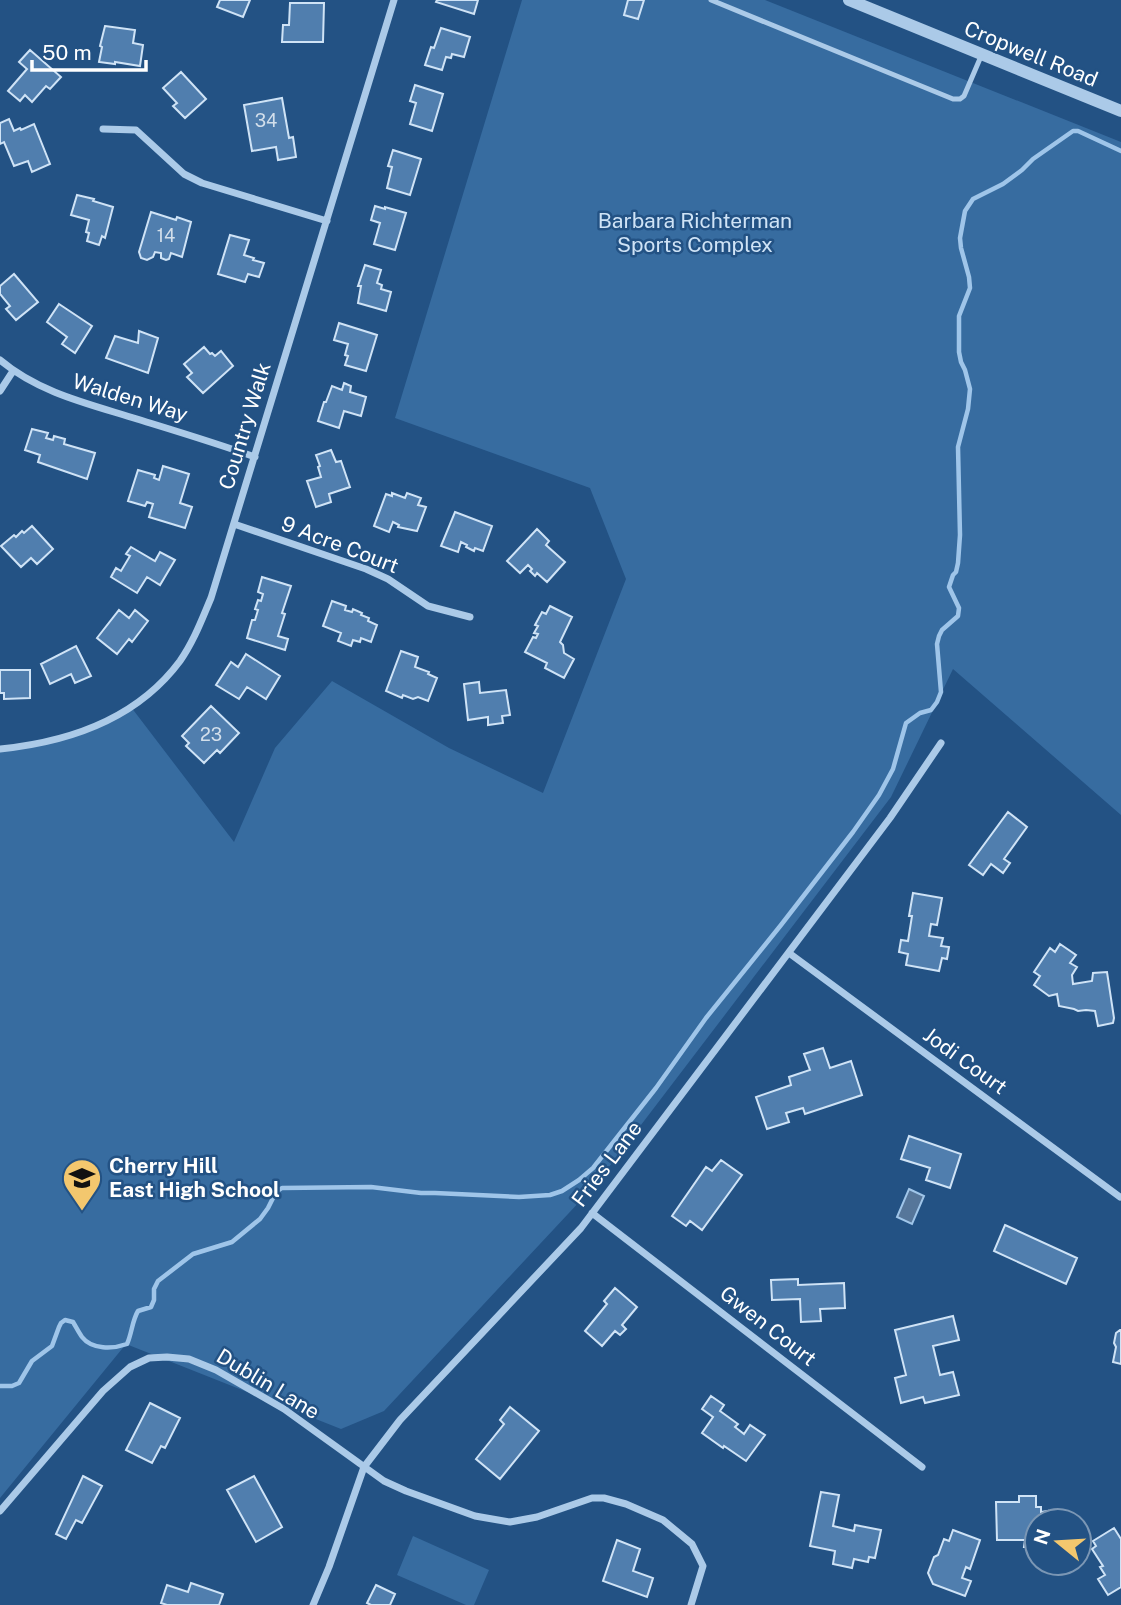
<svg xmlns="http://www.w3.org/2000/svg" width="1121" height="1605" font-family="'Public Sans',sans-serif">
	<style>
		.green { fill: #376ca0 }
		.water { fill: #56769a; stroke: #9fc5e9; stroke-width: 2 }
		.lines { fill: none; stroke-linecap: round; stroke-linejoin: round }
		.stream { stroke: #9fc5e9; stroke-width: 4.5 }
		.building { fill: #507eae; stroke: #cfe3f6; stroke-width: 2 }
		.service { stroke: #abcae8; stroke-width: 5 }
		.minor { stroke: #abcae8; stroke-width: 7 }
		.tertiary { stroke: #abcae8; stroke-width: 12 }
		.labels { text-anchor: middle; stroke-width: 5; stroke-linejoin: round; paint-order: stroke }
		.number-label { font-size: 18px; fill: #d3dfeb }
		.street-label { font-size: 21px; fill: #fff; stroke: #235284 }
		.park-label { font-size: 21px; fill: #cfe3f6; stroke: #235284 }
		.poi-label { font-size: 21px; font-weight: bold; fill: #fff; stroke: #235284; text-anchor: start }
	</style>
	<rect width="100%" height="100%" fill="#235284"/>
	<path class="green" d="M522,0H765L1121,142V815L953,669L891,797L596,1184L384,1411L341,1429L126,1344L0,1498V749L89,730L131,707L234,842L275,748L332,681L449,748L543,793L626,579L590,488L395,418Z
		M413,1536L489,1570L474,1605H466L397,1575Z"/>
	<path class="water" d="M909,1189L924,1196L912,1224L897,1217Z"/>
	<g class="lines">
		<path class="stream" d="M0,1386H12L19,1383L32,1361L52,1346L59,1327L61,1323L65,1320L73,1322C76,1327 79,1333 82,1337C92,1350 113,1349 127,1344C132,1333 132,1321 138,1311L151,1307L154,1300V1289L158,1281L193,1254L232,1242L260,1219L268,1208L276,1192L282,1188L371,1187L421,1193H435L519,1197L550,1195L562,1191L579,1180L593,1168L656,1088L706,1018L781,925L853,832L879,795L893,769L906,723L920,713L931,710L937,702L941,692L937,644L939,636L942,630L958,616L959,608L949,587L953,575L956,572L958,563L960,535L958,447L968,409L970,389L965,370L961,362L959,352V316L970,288L969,277L961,248L960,238L965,211L973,199L1003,184L1022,170L1033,159L1073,131H1078L1121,151"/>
	</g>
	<path class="building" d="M220,0H250L243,17L217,7Z
		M437,0H478L474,14L436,2Z
		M628,0H644L638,19L624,15Z
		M290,3H324L323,42H282L283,25H289Z
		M105,26L135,30L133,43L143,45L140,66L115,62V64L99,62L102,47L100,46Z
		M441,28L470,37L464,57L452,54L451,58L446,57L442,70L425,65L431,47L434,48Z
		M30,50L61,77L50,89L46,86L32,102L25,95L20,101L8,91L27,69L19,62Z
		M181,72L206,99L185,118L173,106L177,103L163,88Z
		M415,85L443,94L432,131L410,124L416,103L410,101Z
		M282,98L289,138L293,137L296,157L278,160L276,147L252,151L244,105Z
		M9,119L14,131L20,128L21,130L34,124L50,164L32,172L28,161L14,166L4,142L0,144V123Z
		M393,150L421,159L410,195L387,188L392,167L388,166Z
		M77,195L94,199L93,201L113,207L105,238L102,236L99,245L87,241L89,233L86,232L89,220L71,215Z
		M375,206L385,209V207L406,213L395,250L374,244L380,223L371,220Z
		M151,212L176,220L177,217L191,222L182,257L171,253L169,259L166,260L161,258V253L155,252L153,257L147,260L141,258L139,252Z
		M230,235L249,240L244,255L254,258L253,260L264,263L259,277L248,274L245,282L218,274Z
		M365,265L381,270L377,283L382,285L381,289L391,292L386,311L358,303L361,286H358Z
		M14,274L38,302L16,320L6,309L10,306L0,294V286Z
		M59,304L92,326L75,353L62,344L67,337L47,322Z
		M339,323L377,335L366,371L345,365L348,356L345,355L348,344L334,340Z
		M139,331L158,338L148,373L106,358L115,336L138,343Z
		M204,347L210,354L212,353L215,356L221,351L233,366L203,393L187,377L192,373L184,364Z
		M344,383L351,386L350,392L366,397L361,416L344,411L339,428L318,421L324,402H326L332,386L342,390Z
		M32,429L48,433L46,438L53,440L54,436L65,439L64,444L95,453L87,479L38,462L40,455L25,450Z
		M331,450L336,462L341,461L350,487L329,494L331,502L316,507L307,481L321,477L318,467L320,466L316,455Z
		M163,466L189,474L180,503L192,507L185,528L149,517L153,504L147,502L145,506L128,501L138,470L155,475L154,478L159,480Z
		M392,493L405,498L407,493L421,498L418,505L426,507L417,531L398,527L399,525L393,522L389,532L374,526L386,494L392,496Z
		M455,512L492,526L483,551L475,548L474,551L466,547L467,545L461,542L458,552L441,546Z
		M32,526L53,549L37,564L31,558L21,567L1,546L14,535L16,537L22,531L24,533Z
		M537,529L549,541L546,545L565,562L547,582L537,573L535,576L530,571L532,569L528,565L520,573L507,561Z
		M131,547L155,561L160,552L175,560L160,585L147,577L137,593L111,577L116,568L121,571L130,556L126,554Z
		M262,577L291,586L282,613L285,614L278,636L288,639L285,650L247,638L252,620H255L258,610L255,609L258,600L261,601L263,594L258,592Z
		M332,601L346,606L345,610L352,612L353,609L362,613L361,615L369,618L368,621L377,625L371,642L361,638L360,642L353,640L351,646L338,641L341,633L323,626Z
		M550,606L572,617L560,642L563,645L564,653L574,659L564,678L545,668L547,663L525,652L533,637L536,638L538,634L534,633L538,626L535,625L542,612L546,614Z
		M119,610L129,618L135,610L148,621L132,642L129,639L117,654L97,638Z
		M76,646L91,676L75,683L71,674L50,684L41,664Z
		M401,651L418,657L415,667L429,672L428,674L437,678L428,701L418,697L413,699L403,695L402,698L386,691Z
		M246,654L280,676L266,699L247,687L239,699L216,685L231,662L238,667Z
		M0,670H30V698L4,699V693H0Z
		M479,682L480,693L506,690L510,715L502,716L503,723L488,725V717L468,720L464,684Z
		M211,706L239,733L220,753L217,750L204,763L186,746L189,743L182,736Z
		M1008,812L1027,827L1004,859L1010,863L1003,873L991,864L983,875L969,865Z
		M913,893L942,898L937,925L931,924L929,936L943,938L941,946L949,947L947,959L942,958L939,971L906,965L908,954L899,952L901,940L908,941L912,916H909Z
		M1060,944L1076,955L1070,963L1077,967L1072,975L1073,984L1092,981L1093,973L1107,972L1114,1018L1113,1023L1098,1026L1095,1011L1086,1010L1078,1011L1074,1009L1059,1006L1057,994L1049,996L1034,985L1040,976L1034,972L1050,948L1055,952Z
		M823,1048L830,1068L851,1061L862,1095L805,1114L803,1108L786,1113L789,1122L767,1129L756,1097L791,1085L789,1077L810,1070L804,1054Z
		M909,1136L961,1154L950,1188L926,1180L930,1168L901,1159Z
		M721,1160L742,1175L702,1230L690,1221L686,1226L672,1216L706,1167L712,1171Z
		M1005,1225L1077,1258L1066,1284L994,1251Z
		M798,1279V1285L844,1283L845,1308L820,1309L821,1321L801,1322L800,1299L772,1300L771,1280Z
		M615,1288L637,1307L622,1325L626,1329L620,1335L615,1331L602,1346L585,1331L607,1304L604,1301Z
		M953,1316L959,1340L933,1346L940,1375L953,1372L959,1395L925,1403L923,1397L901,1403L895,1378L906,1375L895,1330Z
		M1120,1330H1121V1364L1113,1362L1116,1347L1114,1343L1116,1333Z
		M711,1396L724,1405L720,1411L738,1424L735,1427L744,1434L750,1425L765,1435L746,1461L724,1446L723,1448L702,1433L713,1417L702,1409Z
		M150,1403L180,1418L165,1448L161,1446L152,1463L126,1450Z
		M510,1407L539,1431L500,1479L476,1459L504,1424L500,1420Z
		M83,1476L102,1486L82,1523L76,1520L66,1539L56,1534Z
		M254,1476L282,1527L256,1542L227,1490Z
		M821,1492L839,1495L833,1526L854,1531L855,1525L881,1530L875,1558L869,1557L868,1562L854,1559L852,1568L833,1564L835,1551L810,1546Z
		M1019,1496H1036V1507H1041V1512L1048,1511V1521H1037V1547H1024L1025,1540H997L996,1502H1019Z
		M1114,1528L1121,1539V1587L1108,1595L1098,1579L1105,1575L1100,1567L1103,1566L1092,1549L1096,1546L1093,1541Z
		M953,1530L980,1540L970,1569L966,1567L962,1578L971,1581L965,1596L933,1584L928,1573L934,1557L938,1555L944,1539L949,1541Z
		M617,1540L640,1549L633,1571L653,1578L647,1597L603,1581Z
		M191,1583L223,1594L219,1605H167L161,1603L167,1585L188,1592Z
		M376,1585L395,1594L390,1605H371L367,1603Z"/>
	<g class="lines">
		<path class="service" d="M711,0L953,99H960L964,96L982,54"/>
		<path class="minor" d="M103,129L136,130L184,174L202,183L327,221
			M0,360C39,393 89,404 137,419C176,431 216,443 255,457
			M0,391L13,371
			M234,524L366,569L388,579L428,606L470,617
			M0,749C69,742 137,719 180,661C194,641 202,619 211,598L394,0
			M789,953L1120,1197
			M592,1213L922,1467
			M0,1511L103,1391L130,1367L149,1358L167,1357L189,1359L216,1370L284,1409L384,1481L406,1491L475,1516L510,1522L537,1517L592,1498H604L626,1504L663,1520L692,1544L703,1566L691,1605
			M313,1605L329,1567L364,1467L400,1420L581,1228L890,818L941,743"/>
		<path class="tertiary" d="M849,0L1121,111"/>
	</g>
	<defs>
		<g id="school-pin" transform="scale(2.0125)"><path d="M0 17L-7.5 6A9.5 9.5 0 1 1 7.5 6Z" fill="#f3c76e" stroke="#235284"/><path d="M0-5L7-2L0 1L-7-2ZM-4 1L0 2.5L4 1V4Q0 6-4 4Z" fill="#111"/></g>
	</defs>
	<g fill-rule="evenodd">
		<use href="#school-pin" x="82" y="1178"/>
	</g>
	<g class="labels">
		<g class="number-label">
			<text x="266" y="127">34</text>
			<text x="166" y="242">14</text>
			<text x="211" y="741">23</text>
		</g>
		<g class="street-label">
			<text transform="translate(1031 54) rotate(22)" y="7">Cropwell Road</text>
			<text transform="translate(130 398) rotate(17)" y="7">Walden Way</text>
			<text transform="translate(245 426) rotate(-73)" y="7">Country Walk</text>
			<text transform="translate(340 545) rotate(21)" y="7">9 Acre Court</text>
			<text transform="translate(965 1061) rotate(36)" y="7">Jodi Court</text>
			<text transform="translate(607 1164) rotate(-53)" y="7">Fries Lane</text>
			<text transform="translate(768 1326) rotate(38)" y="7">Gwen Court</text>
			<text transform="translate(268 1384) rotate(31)" y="7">Dublin Lane</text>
		</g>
		<g class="park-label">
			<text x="695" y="228">Barbara Richterman<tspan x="695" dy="24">Sports Complex</tspan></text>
		</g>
		<g class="poi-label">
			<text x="109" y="1173">Cherry Hill<tspan x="109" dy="24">East High School</tspan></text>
		</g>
	</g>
	<g transform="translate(1058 1542) rotate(288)"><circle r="33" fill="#235284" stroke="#7b97b5" stroke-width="2"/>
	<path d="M0-5L12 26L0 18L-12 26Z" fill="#f3c76e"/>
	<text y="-10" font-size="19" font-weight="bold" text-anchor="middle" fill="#ffffff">N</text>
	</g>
	<path d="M32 60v10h114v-10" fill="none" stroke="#ffffff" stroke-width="3.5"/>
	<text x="42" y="60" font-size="21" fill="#ffffff" stroke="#235284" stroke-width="5" paint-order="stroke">50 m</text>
</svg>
